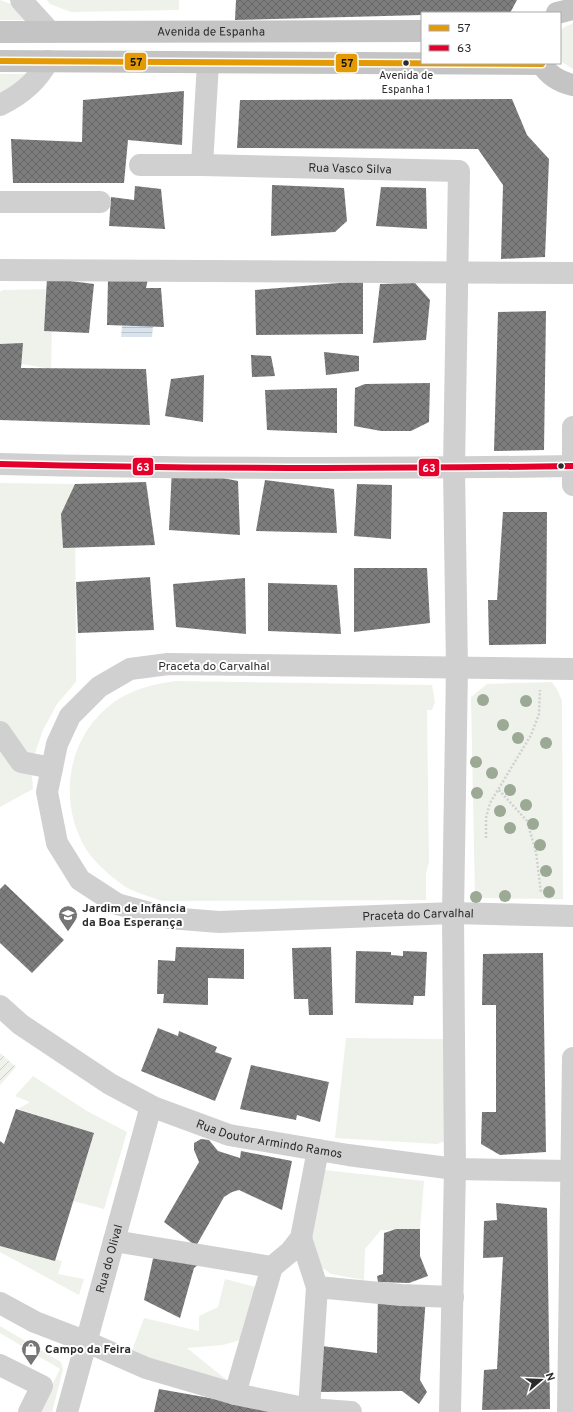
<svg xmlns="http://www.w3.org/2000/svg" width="573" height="1412" font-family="Overpass,sans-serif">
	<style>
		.green { fill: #eef2eb }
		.garden { fill: url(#garden-furrows) }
		.water { fill: url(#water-rules) }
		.building { fill: url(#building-cross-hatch) }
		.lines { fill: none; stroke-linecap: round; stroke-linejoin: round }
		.path { stroke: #d0d0d0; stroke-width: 2.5; stroke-dasharray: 2 2; stroke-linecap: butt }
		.minor { stroke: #d0d0d0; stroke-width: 22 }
		.major { stroke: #c4c4c4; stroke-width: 22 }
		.bus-1-casing { stroke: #fff; stroke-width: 9 }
		.bus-2-casing { stroke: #fff; stroke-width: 9 }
		.bus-1 { stroke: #e39a04; stroke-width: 6 }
		.bus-2 { stroke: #e4002b; stroke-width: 6 }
		.tree { fill: #9ba995 }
		.bus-dot { fill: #2b2b2b; stroke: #fff; stroke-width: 1.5 }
		.labels { text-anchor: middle; stroke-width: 4; stroke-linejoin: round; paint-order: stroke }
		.bus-label { font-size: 11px; fill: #2b2b2b; stroke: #fff }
		.street-label { font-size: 12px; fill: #2b2b2b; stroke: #fff }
		.poi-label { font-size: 12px; font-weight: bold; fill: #2b2b2b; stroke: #fff; text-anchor: start }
		.line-badge { stroke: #fff; stroke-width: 1.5 }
		.badge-label { font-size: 11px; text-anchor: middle; font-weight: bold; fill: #fff }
		.pale-badge-label { font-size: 11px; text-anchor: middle; font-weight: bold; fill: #111 }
	</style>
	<defs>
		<pattern id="garden-furrows" width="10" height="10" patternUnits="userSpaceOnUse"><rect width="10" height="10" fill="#eef2eb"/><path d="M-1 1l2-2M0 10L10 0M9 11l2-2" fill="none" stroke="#ccd0ca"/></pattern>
		<pattern id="water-rules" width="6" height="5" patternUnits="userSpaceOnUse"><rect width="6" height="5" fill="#d8e3ee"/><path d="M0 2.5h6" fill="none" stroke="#bac3cc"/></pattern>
		<pattern id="building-cross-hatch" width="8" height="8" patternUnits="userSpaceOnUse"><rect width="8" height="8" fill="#7d7d7d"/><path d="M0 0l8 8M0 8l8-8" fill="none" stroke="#676767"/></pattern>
	</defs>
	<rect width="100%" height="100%" fill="#fff"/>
	<path class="green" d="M0,0L11,4L30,20H0Z
		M47,0H179V10L71,12L50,4Z
		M573,23V69L560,61V31L563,28Z
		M0,74H29L0,96Z
		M53,289L51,369L0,360V292L3,290Z
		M0,483L75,484L76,682L57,704L43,730L31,765L33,789L0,807Z
		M176,681L432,685L435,702L432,710H427L429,862L426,873V900L162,901C149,896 131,892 120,883C108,874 94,862 86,849C57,801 67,736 114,702C133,689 153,684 176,681Z
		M552,682L558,691L562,701L563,899L475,898L471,697L487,684Z
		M346,1038L445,1039V1141L437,1144L335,1138Z
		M33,1076L87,1111L127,1132L104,1209L73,1201L94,1133L18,1109L30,1102L15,1096Z
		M324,1170L424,1181L420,1229L381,1230L365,1249L364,1280L331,1274L320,1266L311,1240Z
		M0,1246L62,1261L58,1274L84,1279L79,1295L0,1252Z
		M225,1279L256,1287L240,1340L223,1345L187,1348L228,1381L130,1356L144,1318L199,1331V1316L218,1307Z
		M0,1326L61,1362L63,1370L52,1412H39L60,1369L0,1333Z"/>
	<path class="garden" d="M0,1053L16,1067L0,1085Z"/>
	<path class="water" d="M122,326H153L152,337H121Z"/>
	<path class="building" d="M236,0H517L510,13H422V15L235,20Z
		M184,91L182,145L128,140L124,183H13L11,139L82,142L83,100Z
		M512,99L527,135L549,159L545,257L501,259L503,185L478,149L237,148L240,100Z
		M272,185L344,188L347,221L335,232L271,236Z
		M135,186L161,189L165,229L109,226L111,197L134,200Z
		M381,187L426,188L427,229L376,226Z
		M47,278L94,284L89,333L44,331Z
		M108,279H148L146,288H161L164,327L107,325Z
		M363,281V334L256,335L255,290Z
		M415,283L430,300L426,340L373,343L380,284Z
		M546,311L544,450L494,451L498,312Z
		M23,343L21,368L146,369L150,425L0,420V344Z
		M324,352L359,356V371L326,375Z
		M251,355L271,356L275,376L252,377Z
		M204,375L203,422L165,416L171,379Z
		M430,383L429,422L411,431H381L354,426L355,388L365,384Z
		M337,388V433L267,430L265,390Z
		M172,468L238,481L240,535L169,530Z
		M265,480L334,489L337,533L256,531Z
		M146,482L155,545L63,548L61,514L75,484Z
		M357,484L392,485L391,539L354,536Z
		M503,512H547L546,644L489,645L488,600H497Z
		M354,568H427L430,623L354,632Z
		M150,577L154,630L78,633L76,582Z
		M245,578L246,634L176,627L173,584Z
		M268,583L337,585L341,634L268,631Z
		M5,884L64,940L32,973L0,943V889Z
		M176,947L244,949V979L208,978V1005L163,1003L164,994H157L158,960L175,961Z
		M331,947L333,1015H309L308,999H294L292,948Z
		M356,951L391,952V955L403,956V951L427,952L425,996H414L413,1005L355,1003Z
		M543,953L546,1152L500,1155L481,1144L482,1112H496V1005H482L483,954Z
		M158,1028L178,1036L179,1031L217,1047L215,1052L232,1058L215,1101L141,1071Z
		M251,1065L329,1082L320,1122L297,1115L296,1120L240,1109Z
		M16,1109L94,1133L55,1261L0,1246V1141L4,1144Z
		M201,1139L209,1140L218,1151L240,1158L241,1151L292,1161L282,1210L239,1190L232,1192L224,1197L196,1246L164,1222L199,1162L194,1150V1143Z
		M496,1203L547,1208L550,1409L482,1410L484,1370L497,1369L503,1257L483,1258L484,1221L497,1220Z
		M396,1229H420V1256L428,1276L409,1283L378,1282L377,1276L383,1274L384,1233Z
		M154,1254L208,1257L194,1268L180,1318L144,1300Z
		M378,1293L426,1296L420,1380L427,1392L419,1404L402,1391L316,1392L322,1346L377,1353Z
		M159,1389L283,1411V1412H154Z"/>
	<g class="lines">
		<path class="path" d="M499,790L527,821L536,852L541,893
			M486,838V818L490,803L531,735L539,714L540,690"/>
		<g class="minor">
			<path d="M21,0L50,32"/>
			<path d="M0,105C21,95 37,82 48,61"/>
			<path id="s1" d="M140,165H202L459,171L454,468L457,668L453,913L455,1169L450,1412"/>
			<path d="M202,165L208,63"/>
			<path d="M0,202H100"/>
			<path d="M0,270L573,273"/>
			<path d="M573,427V485"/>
			<path d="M0,464C191,469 382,469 572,466"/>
			<path id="s2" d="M573,669L168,664L130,669L99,687L70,716L57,744L47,792L57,843L80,880L117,904L169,918L219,922L453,913L573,916"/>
			<path d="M0,732L21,762L52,768"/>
			<path id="s3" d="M0,1006L20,1024L110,1084L153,1107L229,1135L348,1155L455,1169L572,1171"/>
			<path d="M301,1238L317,1287L309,1409"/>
			<path d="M114,1241L272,1267"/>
			<path d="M317,1287L401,1295L453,1297"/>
			<path d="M0,1303L35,1322L87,1342L146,1368L235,1394L309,1409L351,1412"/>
			<path d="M0,1365L42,1386L29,1412"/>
			<path d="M235,1394L272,1267L290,1252L301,1238L318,1150"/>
			<path id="s4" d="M67,1412L151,1106"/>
			<path d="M568,1412L573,1058"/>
		</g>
		<g class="major">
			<path d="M557,13L573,9"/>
			<path id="s5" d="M0,32L422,31"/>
			<path d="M0,61L542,64"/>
			<path d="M541,63C549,76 559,82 573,85"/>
		</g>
		<g class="bus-1-casing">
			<path id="bus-1" d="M0,61L542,64"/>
		</g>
		<g class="bus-2-casing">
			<path id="bus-2" d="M0,464C191,469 382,469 572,466"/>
		</g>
		<use href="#bus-1" class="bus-1"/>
		<use href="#bus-2" class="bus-2"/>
	</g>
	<g class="tree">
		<circle cx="483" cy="700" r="6"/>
		<circle cx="526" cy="701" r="6"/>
		<circle cx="503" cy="725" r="6"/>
		<circle cx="518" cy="738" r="6"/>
		<circle cx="546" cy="743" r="6"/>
		<circle cx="476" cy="762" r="6"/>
		<circle cx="492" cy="773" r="6"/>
		<circle cx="510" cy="790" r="6"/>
		<circle cx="477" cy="793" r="6"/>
		<circle cx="526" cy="805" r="6"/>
		<circle cx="500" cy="811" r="6"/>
		<circle cx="533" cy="824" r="6"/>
		<circle cx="510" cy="828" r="6"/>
		<circle cx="540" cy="845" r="6"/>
		<circle cx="546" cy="871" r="6"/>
		<circle cx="549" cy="892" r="6"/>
		<circle cx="505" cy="896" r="6"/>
		<circle cx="476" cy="897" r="6"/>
	</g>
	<defs>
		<g id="school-pin" transform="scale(1)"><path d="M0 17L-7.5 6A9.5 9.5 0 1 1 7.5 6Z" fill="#757575" stroke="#fff"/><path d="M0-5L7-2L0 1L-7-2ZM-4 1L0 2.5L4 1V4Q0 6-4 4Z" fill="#fff"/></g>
		<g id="shop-pin" transform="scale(1)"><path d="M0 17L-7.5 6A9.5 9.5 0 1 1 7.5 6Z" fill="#757575" stroke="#fff"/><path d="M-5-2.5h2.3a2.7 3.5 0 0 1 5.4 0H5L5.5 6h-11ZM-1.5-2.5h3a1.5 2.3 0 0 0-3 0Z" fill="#fff"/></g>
	</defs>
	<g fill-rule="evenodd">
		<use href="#school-pin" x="68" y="915"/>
		<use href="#shop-pin" x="31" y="1349"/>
	</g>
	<g class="bus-dot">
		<circle cx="406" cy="63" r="3.5"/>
		<circle cx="561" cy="466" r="3.5"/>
	</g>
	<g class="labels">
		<g class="bus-label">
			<text x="406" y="79">Avenida de<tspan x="406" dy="14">Espanha 1</tspan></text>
		</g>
		<g class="street-label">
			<text dy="4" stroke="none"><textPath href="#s5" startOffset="211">Avenida de Espanha</textPath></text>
			<text dy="4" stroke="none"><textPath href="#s1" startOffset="210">Rua Vasco Silva</textPath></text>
			<text x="214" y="670">Praceta do Carvalhal</text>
			<text dy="4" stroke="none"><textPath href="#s2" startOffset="1043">Praceta do Carvalhal</textPath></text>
			<text dy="4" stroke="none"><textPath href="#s3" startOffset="305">Rua Doutor Armindo Ramos</textPath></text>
			<text dy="4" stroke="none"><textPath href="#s4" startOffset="159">Rua do Olival</textPath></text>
		</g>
		<g class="poi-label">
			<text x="82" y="912">Jardim de Infância<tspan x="82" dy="14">da Boa Esperança</tspan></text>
			<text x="45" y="1353">Campo da Feira</text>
		</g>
	</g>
	<g class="line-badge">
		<rect x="124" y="52" width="23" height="19" rx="4" fill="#e39a04"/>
		<rect x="335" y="53" width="23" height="20" rx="4" fill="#e39a04"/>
		<rect x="132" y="457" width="22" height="19" rx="4" fill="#e4002b"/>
		<rect x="418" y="458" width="22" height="19" rx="4" fill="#e4002b"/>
	</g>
	<g class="badge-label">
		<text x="143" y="471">63</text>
		<text x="429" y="472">63</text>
	</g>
	<g class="pale-badge-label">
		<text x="136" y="66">57</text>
		<text x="347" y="67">57</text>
	</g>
	<rect x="421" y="12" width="140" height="52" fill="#ffffff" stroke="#aaaaaa"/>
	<rect x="429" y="25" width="20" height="6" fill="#e39a04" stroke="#aaaaaa"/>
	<text x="457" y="32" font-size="12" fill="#2b2b2b">57</text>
	<rect x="429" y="45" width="20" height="6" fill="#e4002b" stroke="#aaaaaa"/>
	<text x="457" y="52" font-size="12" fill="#2b2b2b">63</text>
	<g transform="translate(541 1380) rotate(71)" stroke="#ffffff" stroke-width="3" paint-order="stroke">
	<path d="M0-3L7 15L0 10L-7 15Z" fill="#2b2b2b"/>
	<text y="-6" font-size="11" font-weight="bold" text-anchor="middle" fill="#2b2b2b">N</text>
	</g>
</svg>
